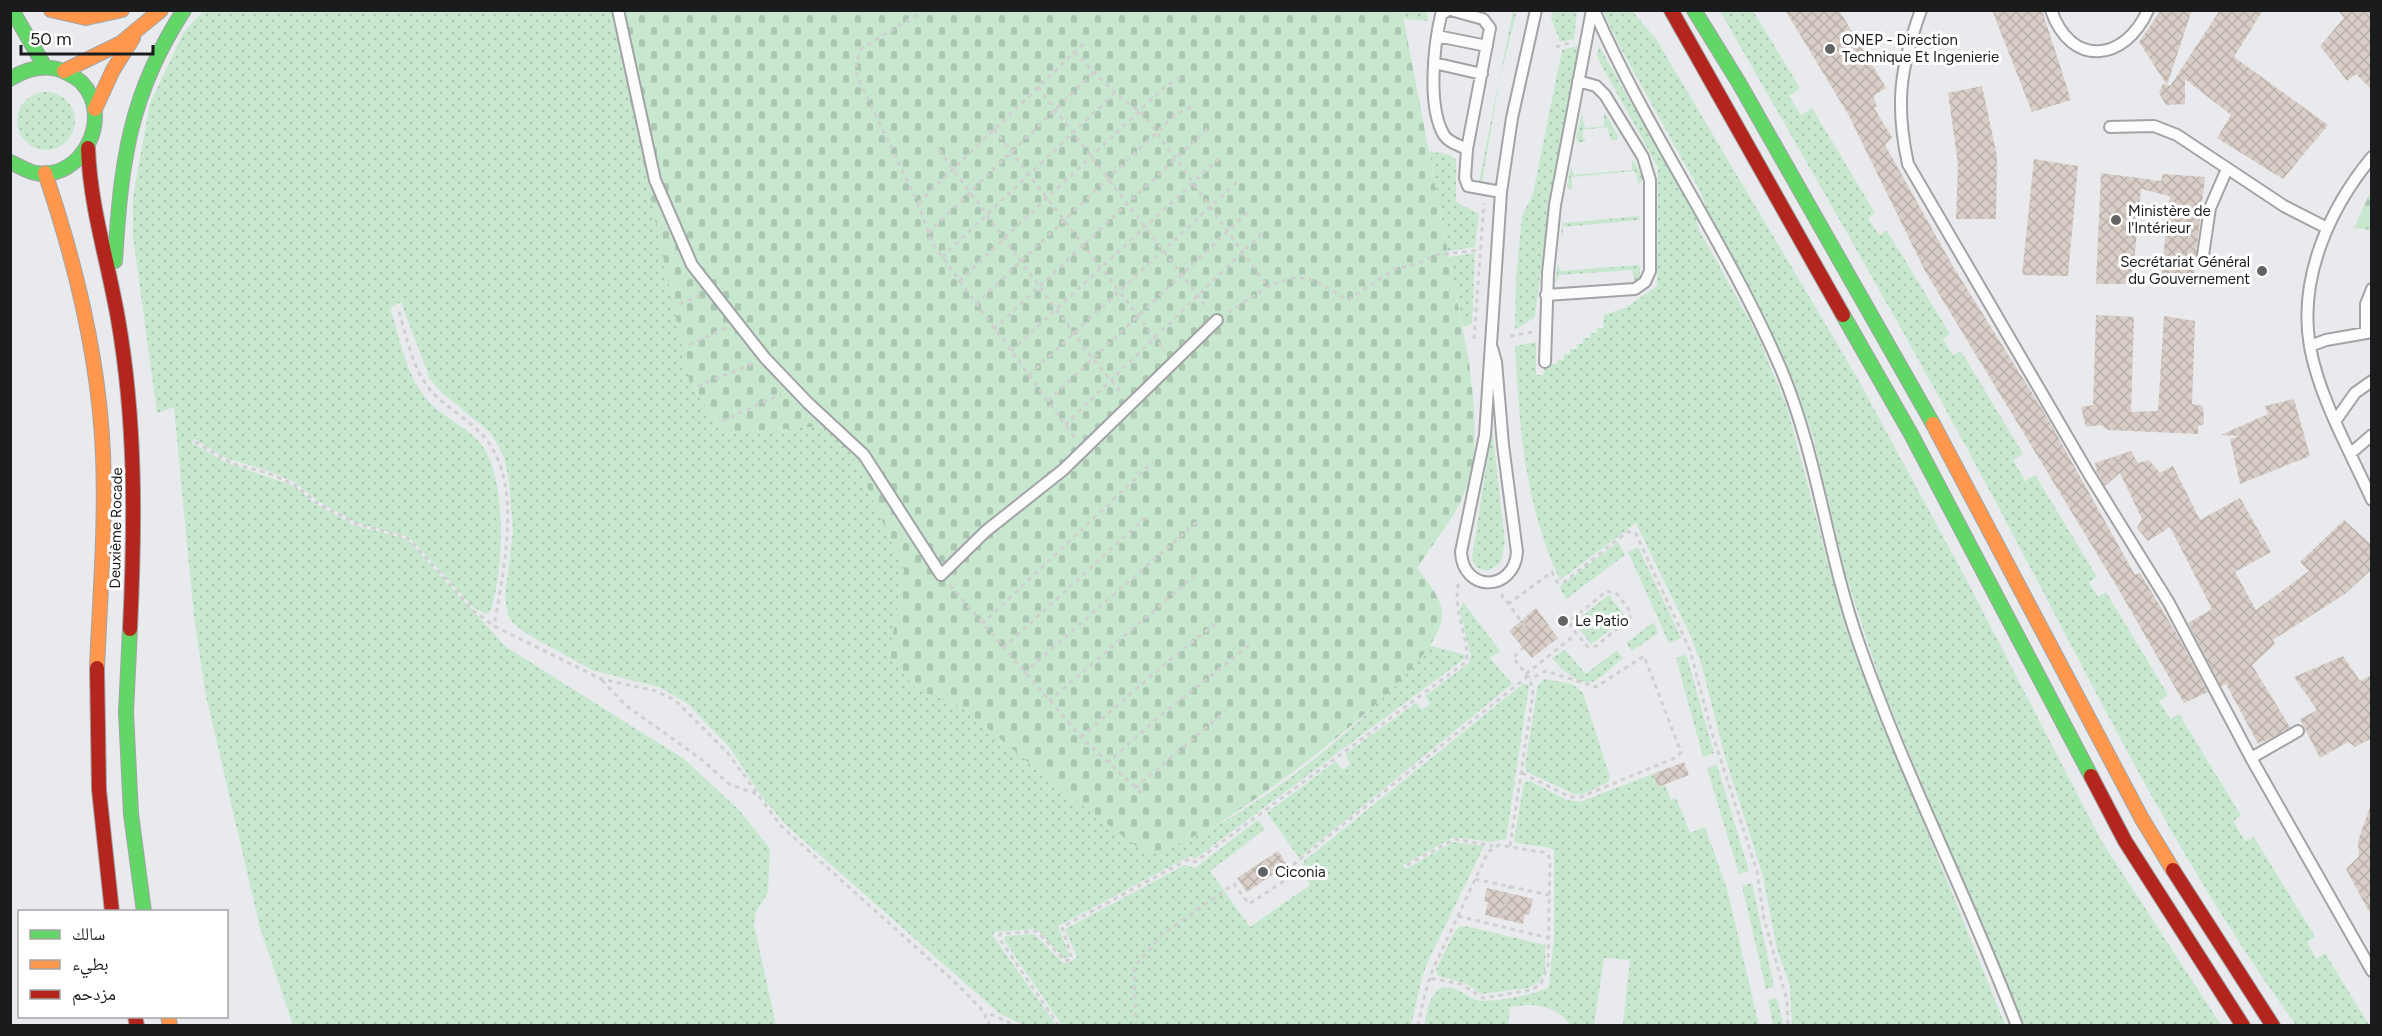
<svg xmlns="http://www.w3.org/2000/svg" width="2382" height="1036" font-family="Figtree,'Noto Naskh Arabic',sans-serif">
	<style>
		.grass { fill: url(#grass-dots) }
		.forest { fill: url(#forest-firs) }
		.cemetery { fill: url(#cemetery-stones) }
		.building { fill: url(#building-cross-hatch) }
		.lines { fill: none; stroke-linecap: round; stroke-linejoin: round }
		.lane-casing { stroke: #a2a3a6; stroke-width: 14 }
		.fast-casing { stroke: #a2a3a6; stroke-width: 16 }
		.slow-casing { stroke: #a2a3a6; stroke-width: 16 }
		.jam-casing { stroke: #a2a3a6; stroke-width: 16 }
		.path { stroke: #d0d0d1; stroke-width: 3; stroke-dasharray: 4.5 4.5; stroke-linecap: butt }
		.lane { stroke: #fcfcfc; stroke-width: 10 }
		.fast { stroke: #63d668; stroke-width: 14 }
		.slow { stroke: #ff974d; stroke-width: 14 }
		.jam { stroke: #b3261e; stroke-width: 14 }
		.poi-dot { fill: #616365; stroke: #fff; stroke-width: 2 }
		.labels { text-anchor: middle; stroke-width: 6; stroke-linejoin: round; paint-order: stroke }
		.poi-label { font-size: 15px; fill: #191b1c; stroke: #fff; text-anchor: start }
		.street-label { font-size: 15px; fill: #191b1c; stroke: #fff }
	</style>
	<defs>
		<pattern id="grass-dots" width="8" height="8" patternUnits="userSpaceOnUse" patternTransform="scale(1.5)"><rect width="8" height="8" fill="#c8e7cf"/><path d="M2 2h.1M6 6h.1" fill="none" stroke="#abc6b1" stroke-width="1.8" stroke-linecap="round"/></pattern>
		<pattern id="forest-firs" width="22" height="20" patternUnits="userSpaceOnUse" patternTransform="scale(1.5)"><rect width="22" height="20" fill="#c8e7cf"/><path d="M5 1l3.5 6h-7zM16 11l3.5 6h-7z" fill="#abc6b1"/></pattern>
		<pattern id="cemetery-stones" width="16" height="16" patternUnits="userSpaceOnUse" patternTransform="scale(1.5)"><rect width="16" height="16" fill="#c8e7cf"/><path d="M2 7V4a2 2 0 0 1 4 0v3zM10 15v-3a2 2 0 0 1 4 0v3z" fill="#abc6b1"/></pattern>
		<pattern id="building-cross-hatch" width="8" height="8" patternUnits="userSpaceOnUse" patternTransform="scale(1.5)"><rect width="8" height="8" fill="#d9cec7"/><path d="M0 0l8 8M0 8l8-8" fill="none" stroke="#bab0aa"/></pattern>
	</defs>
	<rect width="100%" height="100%" fill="#e8eaed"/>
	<path class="grass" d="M203,11H611L693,389L725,433L826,426L850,448L904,570L889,656L916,688L962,707L1058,787L1149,854C1167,847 1186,841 1204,832C1281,793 1377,714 1428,645L1465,655L1464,659L1195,859L1190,856L1058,926L1070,957L1064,958L1037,929L994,932L993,936L1056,1025H1024L1000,1014L785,824L760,794L731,749L687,703L659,687L592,670L527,634L513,623L508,615L505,597L513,531L509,481L504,457L491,433L441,392L430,379L401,302L390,308C399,335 405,370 422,393C436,415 464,424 480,443C508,475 504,574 490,612L486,614L473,607L409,537L355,522L318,501L296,483L269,471L226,458L194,439L192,443L225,462L294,486L314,503L354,525L407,539L506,647L684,759L739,810L770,849L768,892L755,914L754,925L776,1025H293L260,928L205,691L194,616L174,407L157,413L133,236V197L150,103L184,32Z
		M1402,11H1427L1428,21L1404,19Z
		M1513,11L1516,15L1500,77L1482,182L1479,181Z
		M1553,11H1577L1574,39L1560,42L1551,17Z
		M1603,11H1632L1656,39L1855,374L1965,577L2102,842L2221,1025H2020L1880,681L1845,572L1813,437L1793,380L1763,316L1709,216L1701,193L1618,43Z
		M1720,11H1753L1800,88L1789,96L1801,115L1812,108L1875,213L1868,218L1879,235L1887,231L1950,334L1943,339L1953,355L1961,351L2023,454L2013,460L2025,481L2035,475L2097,577L2089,582L2098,597L2106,592L2168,695L2159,701L2170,719L2179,714L2241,816L2233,821L2245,841L2254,837L2315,937L2307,942L2316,959L2325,953L2369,1025H2296C2179,865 2094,686 2001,512C1911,342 1815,177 1720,11Z
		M1581,45L1551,189L1535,317L1515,330L1516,278L1522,216L1533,194L1562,50Z
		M1599,46L1696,217L1699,230L1756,332L1787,407L1845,627L2005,1025H1792L1790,985L1777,949L1763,876L1726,760L1701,663L1689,632L1636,523L1560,580C1524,502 1520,431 1515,346L1536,342V375H1543L1544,369H1550V364H1557V360H1564V354H1570V349H1577V344H1583V338H1590V333H1597V328H1603L1604,315L1627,307L1657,286L1658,167L1597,57Z
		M17 121a29 29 0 1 1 58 0a29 29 0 1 1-58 0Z
		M1604,112L1618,136L1617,140H1611L1607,127L1583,130V138L1586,141L1578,143L1576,137L1582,115L1585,128L1604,126Z
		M1429,151L1450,155L1456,160V202L1479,214L1475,247L1448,251Z
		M1632,159L1645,180L1638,183L1635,171L1572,177V190L1567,187L1571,166L1574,175L1632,170Z
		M1639,216L1640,231L1639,220L1563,227V237L1561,233L1563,223Z
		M1475,253L1472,324L1463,327L1449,257Z
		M1558,263L1560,271L1638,265L1640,267V277L1635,282L1632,270L1560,275L1555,283Z
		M1492,429L1505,543L1500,564L1487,571L1477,568L1472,558Z
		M1618,542L1625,555L1566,599L1559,587Z
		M1638,547L1681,638L1669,643L1628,552Z
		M1609,595L1626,618L1591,644L1574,622Z
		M1463,602L1500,651L1490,658L1512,684L1299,858L1267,813L1336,761L1343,770L1351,764L1345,754L1416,703L1422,710L1430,704L1425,696L1469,663L1471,656L1460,612Z
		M1654,622L1658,633L1632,651L1626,643Z
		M1565,650L1586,674L1617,650L1623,658C1614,665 1602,678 1592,682C1579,686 1559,667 1552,658Z
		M1686,654L1714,753L1703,757L1676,658Z
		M1544,679L1572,684L1583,693L1610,777L1607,783L1582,794H1574L1527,772L1525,766L1538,685Z
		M1524,683L1529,686L1506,839L1491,842L1454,837L1403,865L1406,869L1453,842L1484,846L1428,961L1422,977L1411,1025H1062L1004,940L1005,936L1034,934L1063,963H1068L1077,957L1065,929L1185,865L1195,868L1258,820L1265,829L1210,871L1250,927L1310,885L1302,870L1304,861Z
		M1717,765L1749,871L1739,874L1707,768Z
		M1653,774L1658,787L1665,785L1671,800L1676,798L1690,833L1705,827L1727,889L1759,1025H1623L1630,960L1604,958L1594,1025H1571C1554,1005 1535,1002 1510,1007L1508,1025L1424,1026C1428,1009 1431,980 1455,989C1463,992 1469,997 1477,1000C1486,1004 1543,994 1549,986L1554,937V851L1551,848L1518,843L1514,840L1524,783L1530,781L1567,800L1580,802Z
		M1752,883L1774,987L1766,989L1742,886Z
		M1465,926L1545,945V972L1538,982L1528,988L1481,994L1465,983L1438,976L1436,970L1455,931L1459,927Z
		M1777,998L1783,1025H1773L1768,1000Z"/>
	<path class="forest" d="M2371,191V230L2354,228Z"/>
	<path class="cemetery" d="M611,11H1402L1469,362C1474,403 1481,456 1464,494C1453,520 1432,545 1417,568C1427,582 1443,598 1442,616C1440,671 1260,799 1211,828C1192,839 1169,846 1148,855L1058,787L962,707L916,689L889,656L904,570L850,448L826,426L725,433L690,384Z"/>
	<path class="building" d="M1785,10H1839L1886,88L1873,96L1877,107L1874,108L1892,137L1885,145L1954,268L2045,414L2135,575L2140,573L2175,631L2208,692L2184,703L2116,585L1925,271L1848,114Z
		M1992,10H2042L2071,100L2032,112Z
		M2161,10H2192L2167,85L2139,42Z
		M2220,10H2263L2234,57L2328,125L2283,179L2217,138L2231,115L2185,79V104L2166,105L2159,93L2163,83L2170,86Z
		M2338,10H2372V90L2356,74L2347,81L2320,46L2344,18Z
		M1982,86L1997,156L1996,219H1956L1958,164L1948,93Z
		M2034,159L2078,166L2068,276L2022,275Z
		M2101,173L2161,181L2163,174L2205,177L2195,261V285L2160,283L2170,196L2141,189L2132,284H2096Z
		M2096,315L2134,317L2131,412L2158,411L2164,316L2195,321L2192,404L2203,406L2204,424L2198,426V434L2108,430L2101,425L2086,427L2081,407L2093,405Z
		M2294,399L2310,456L2240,484L2230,439L2240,436L2221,435L2268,414L2265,406Z
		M2131,451L2138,463L2149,460L2160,473L2173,466L2200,520L2240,498L2271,552L2235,572L2256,610L2309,571L2300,562L2344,520L2372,545V569L2345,594L2273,640L2275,644L2252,665L2290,727L2275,736L2258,744L2226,684L2221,686L2188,623L2212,609L2170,527L2148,541L2137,528L2142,519L2120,473L2105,486L2097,473L2095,463Z
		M1536,608L1558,638L1532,658L1509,631Z
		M2343,656L2360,681L2372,675V738L2355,747L2348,742L2320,758L2300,719L2317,710L2294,677Z
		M1684,762L1689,775L1658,787L1653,774Z
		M2370,807H2372V917L2346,869L2359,856L2358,841Z
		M1278,851L1287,865L1247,892L1237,878Z
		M1487,888L1533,899L1529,915L1525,914L1523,924L1485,915L1488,902L1484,901Z"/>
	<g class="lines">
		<g class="lane-casing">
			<path id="lane" d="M618,10L655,180L692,265L765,358L808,403L864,455L941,575L986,531L1063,470L1217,320
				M1448,10L1441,15C1434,45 1427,107 1444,135C1449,143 1459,145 1467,149L1490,28L1483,19L1451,10
				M1594,10C1648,134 1728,245 1781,369C1818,457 1827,552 1858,641C1903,772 1968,896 2017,1026
				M1921,10C1900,68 1895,104 1908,164L2089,474L2169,603L2251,758L2372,971
				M2051,10C2071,68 2125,62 2148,10
				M1437,36L1487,46
				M1434,63L1482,74
				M2110,127L2154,126L2177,135L2284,206L2327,228
				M1467,149L1465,178L1468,186L1501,192
				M2372,157C2329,209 2298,279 2310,347C2320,400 2350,451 2372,500
				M2202,262L2210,208L2227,169
				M1546,295L1635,289L1645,282L1650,271V180L1643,157L1605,95L1596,86L1578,81
				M2366,333V304L2372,289
				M2310,346L2326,340L2372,332
				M1492,348L1496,362L1503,445L1517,552C1514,592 1463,593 1461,552L1485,435L1501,192L1512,118L1536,10
				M1545,362L1548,273L1555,205L1592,10
				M2336,420L2355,393L2372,381
				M2351,453L2372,435
				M2251,758L2298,731"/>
		</g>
		<g class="fast-casing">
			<path id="fast" d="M12,10L45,67
				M1694,10L1739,83L1933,424
				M10,79C28,68 48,63 67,73C72,76 79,79 82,83C114,117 82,181 36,173C27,172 18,165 10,162
				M115,261C121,163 129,94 184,10
				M1843,315L1911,434L2091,776
				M130,629L126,712L131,814L144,912"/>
		</g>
		<g class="slow-casing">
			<path id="slow" d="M51,10L86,18L122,10
				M64,71L121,43L161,10
				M95,109L113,70L133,38
				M45,173C76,264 99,357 103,454C106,525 100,596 97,668
				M1933,424L2142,819L2173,870
				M168,1016L170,1026"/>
		</g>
		<g class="jam-casing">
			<path id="jam" d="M1671,10L1843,315
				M88,148C90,207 108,261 118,319C136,422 135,525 130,629
				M97,668L99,790L112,912
				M2091,776L2125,841L2243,1026
				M2173,870L2273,1026
				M135,1016L137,1026"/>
		</g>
		<path class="path" d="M925,10L861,49L856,62L857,76L918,203L932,243L1075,438
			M1556,47L1572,42
			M1074,52L1115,93L1144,115L1268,287
			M1038,87L1208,309
			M994,129L1165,351
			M939,150L1092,358L1122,393
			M918,203L1085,42
			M928,233L1094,72
			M942,257L1115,93
			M959,281L1166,86L1185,75
			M679,304L700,295
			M976,304L1176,114L1196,105
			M399,312C407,338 413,371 432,392C449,410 474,422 489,443C522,490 503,573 494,626
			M1228,312L1271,285L1296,277L1314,280L1348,300L1395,269L1417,264L1435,255L1479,250
			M994,329L1209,127
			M1510,336L1532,332
			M1474,339L1484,203
			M689,345L726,328
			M1011,351L1222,156
			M1029,375L1238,181
			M698,386L752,364
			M1048,401L1250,210
			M722,421L781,394
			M1065,425L1262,233
			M195,442L233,464L268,473L295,485L317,503L355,523L408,538L474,611L494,626L601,679L656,691L675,700L727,752L781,826L958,985L986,1014
			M950,585L1081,737L1144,795
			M1607,591L1617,594L1630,611V618L1596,646L1588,647L1571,627L1570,621Z
			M1501,594L1527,629
			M1508,604L1552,572L1557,582L1563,583L1627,532H1635L1690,650L1711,730L1757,871L1764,919L1787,1000L1788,1026
			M982,624L1153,462
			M1003,648L1146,517
			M1024,673L1197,522
			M1526,674L1576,634
			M602,680L625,705L701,759L729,784L756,794
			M1049,701L1194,576
			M1081,737L1172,658L1219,621
			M1107,763L1154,721L1252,643
			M1522,773L1570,797H1581L1677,757L1681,752L1644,656L1596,687L1546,671L1530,679
			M1135,788L1226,711
			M1510,846L1533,694L1530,679L1513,658L1523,648
			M1407,865L1455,839L1493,846
			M1475,879L1549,895
			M1503,915L1510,886
			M1458,916L1549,938
			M990,1026L985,1016L988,1013L1017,1026
			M1059,1026L999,938L1000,934L1037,931L1065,961L1072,959L1062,927L1189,859L1195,862L1466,662C1472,647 1451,609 1459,581
			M1136,1026L1134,967L1163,934L1234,884L1249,904L1296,873L1294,864L1528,676
			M1418,1026C1422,1006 1426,987 1433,969L1488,852L1499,845L1547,853L1550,859L1548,966L1541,983L1532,990L1483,998L1461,984L1429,978"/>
		<use href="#lane" class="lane"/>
		<use href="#fast" class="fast"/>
		<use href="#slow" class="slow"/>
		<use href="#jam" class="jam"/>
	</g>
	<g class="poi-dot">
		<circle cx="1830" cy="49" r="6"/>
		<circle cx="2116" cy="220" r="6"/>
		<circle cx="2262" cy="271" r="6"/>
		<circle cx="1563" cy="621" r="6"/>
		<circle cx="1263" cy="872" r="6"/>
	</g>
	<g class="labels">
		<g class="poi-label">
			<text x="1842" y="45">ONEP - Direction<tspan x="1842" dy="17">Technique Et Ingenierie</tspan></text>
			<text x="2128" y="216">Ministère de<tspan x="2128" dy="17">l'Intérieur</tspan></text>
			<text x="2250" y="267" text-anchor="end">Secrétariat Général<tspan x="2250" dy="17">du Gouvernement</tspan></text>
			<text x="1575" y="626">Le Patio</text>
			<text x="1275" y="877">Ciconia</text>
		</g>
		<g class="street-label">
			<text transform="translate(116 528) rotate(-89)" y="5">Deuxième Rocade</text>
		</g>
	</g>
	<rect width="2382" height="1036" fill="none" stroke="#191b1c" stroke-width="24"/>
	<rect x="18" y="910" width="210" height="108" fill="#ffffff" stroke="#a3a4a4" stroke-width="1.5"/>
	<rect x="30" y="930" width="30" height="9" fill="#63d668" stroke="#a3a4a4" stroke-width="1.5"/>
	<text x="72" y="940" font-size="18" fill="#191b1c">سالك</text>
	<rect x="30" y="960" width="30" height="9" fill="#ff974d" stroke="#a3a4a4" stroke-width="1.5"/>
	<text x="72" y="970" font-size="18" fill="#191b1c">بطيء</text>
	<rect x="30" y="990" width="30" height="9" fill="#b3261e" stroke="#a3a4a4" stroke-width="1.5"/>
	<text x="72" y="1000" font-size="18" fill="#191b1c">مزدحم</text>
	<path d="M21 45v9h132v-9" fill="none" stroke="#191b1c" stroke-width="3"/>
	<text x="30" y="45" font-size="18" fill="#191b1c" stroke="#ffffff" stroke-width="4.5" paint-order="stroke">50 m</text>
</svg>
